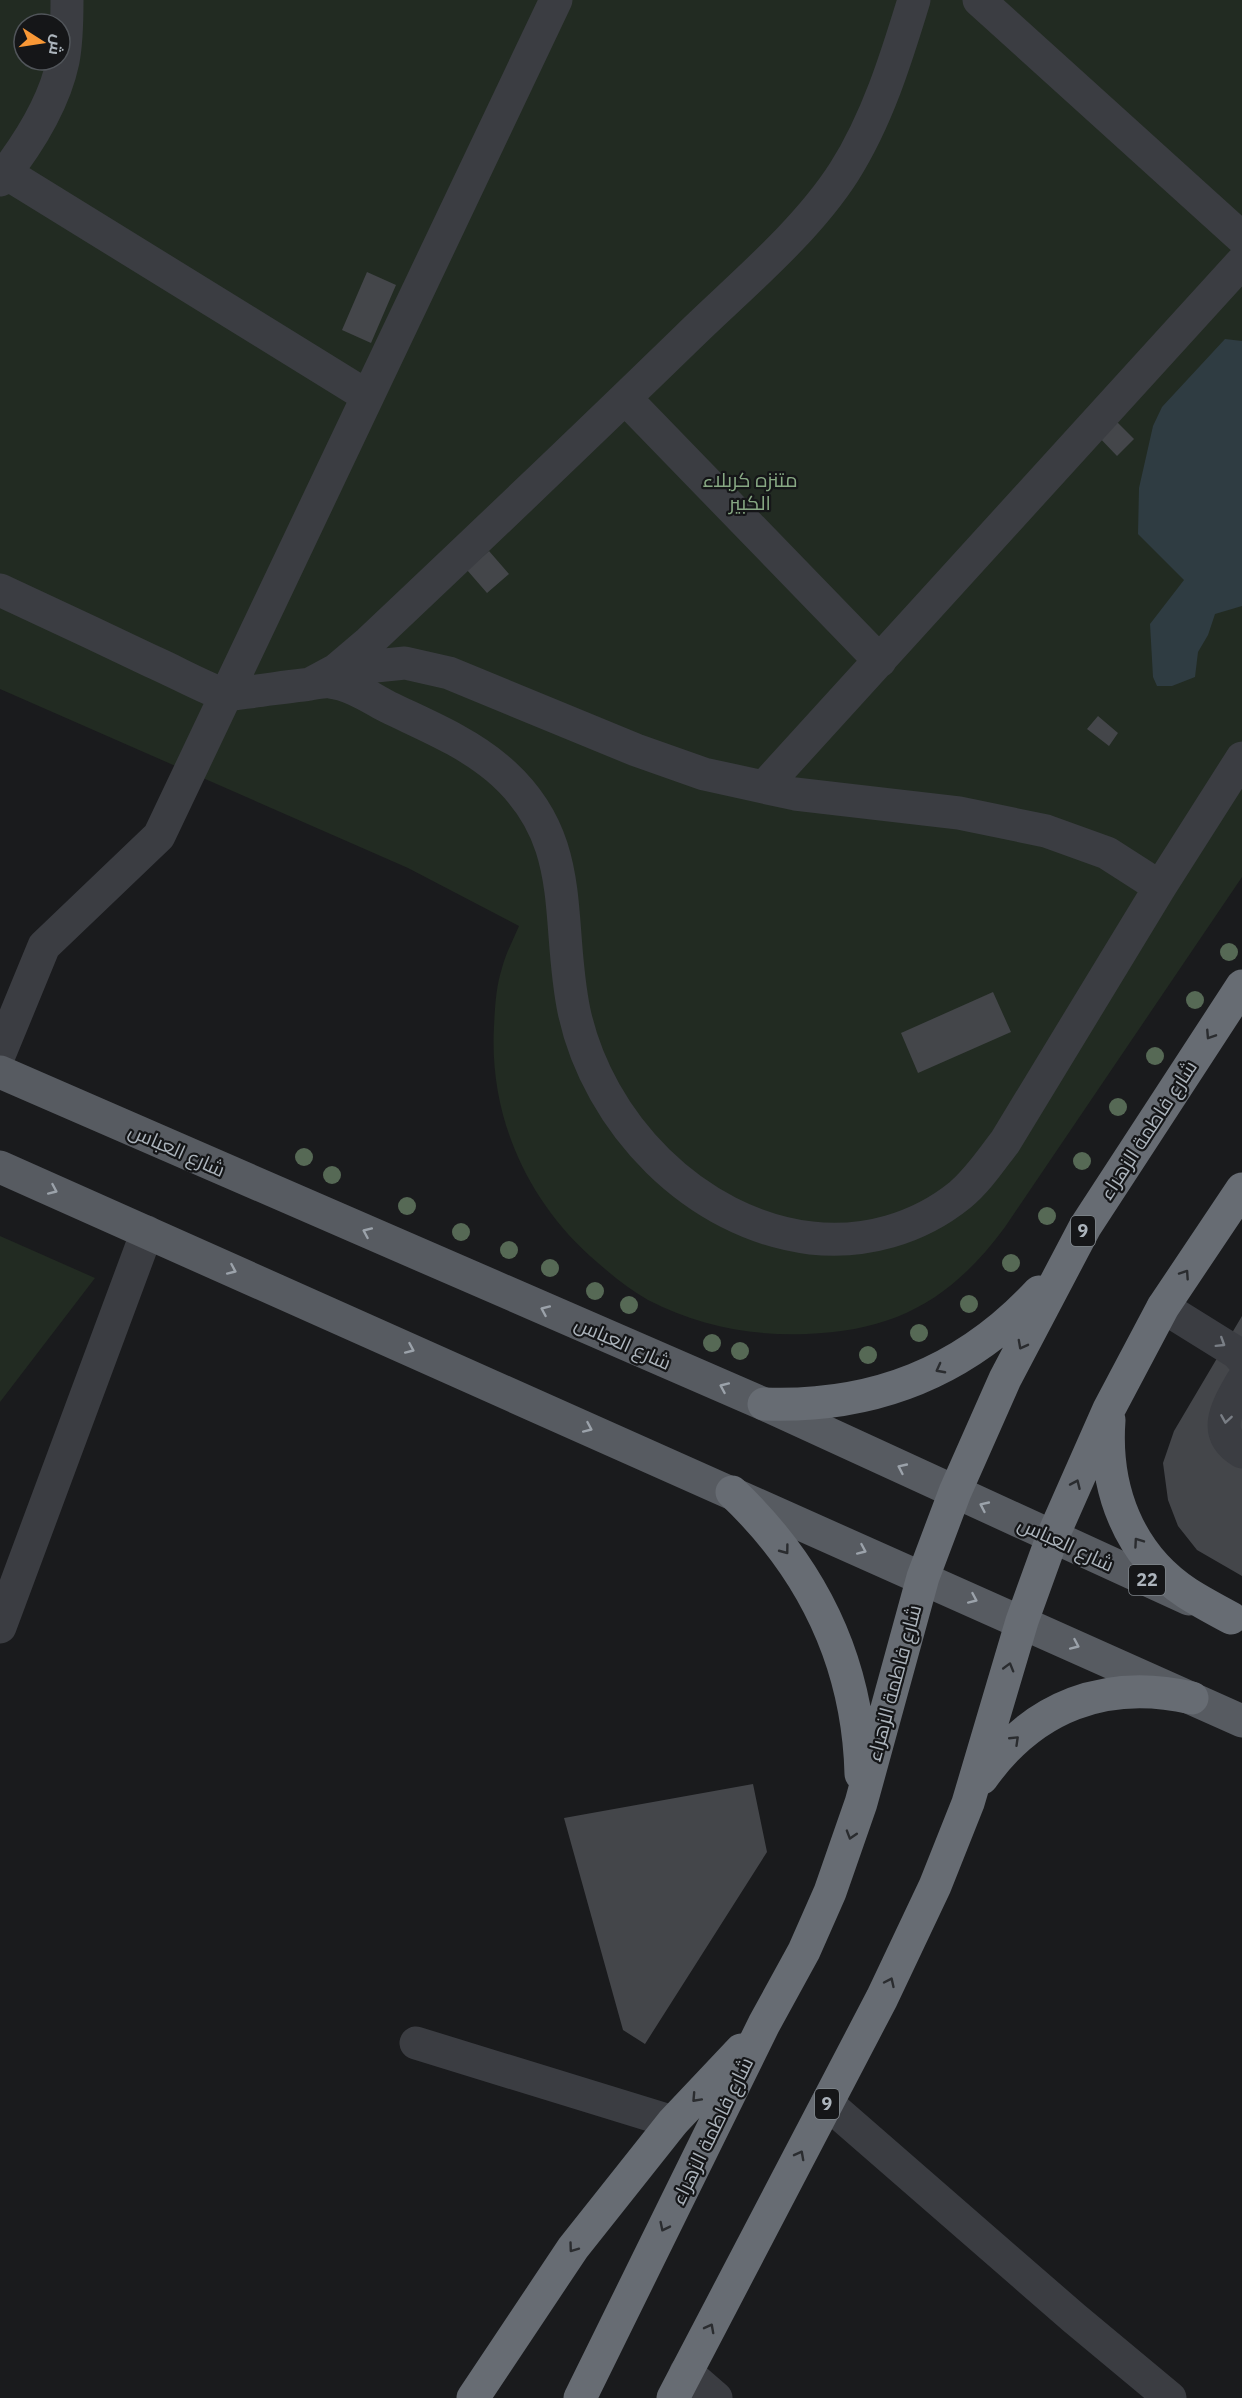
<svg xmlns="http://www.w3.org/2000/svg" width="1242" height="2398" font-family="'IBM Plex Sans',Cairo,sans-serif">
	<style>
		.green { fill: #222b22; fill-rule: evenodd }
		.water { fill: #2f3c42 }
		.building { fill: #44464a }
		.lines { fill: none; stroke-linecap: round; stroke-linejoin: round }
		.minor { stroke: #3b3d42; stroke-width: 33 }
		.major { stroke: #575b61; stroke-width: 33 }
		.highway { stroke: #676c73; stroke-width: 33 }
		.tree { fill: #566955 }
		.oneway { stroke: #2a2c2f }
		.oneway2 { stroke: #9ba2aa }
		.oneway3 { stroke: #797e85 }
		.labels { text-anchor: middle; stroke-width: 4.5; stroke-linejoin: round; paint-order: stroke }
		.shield { fill: #151618; stroke: #7f858b; stroke-width: 1.5 }
		.shield-label { font-size: 18px; font-weight: bold; fill: #acb4bc }
		.park-label { font-size: 20px; fill: #87a883; stroke: #151618 }
		.street-label { font-size: 20px; fill: #acb4bc; stroke: #151618 }
	</style>
	<rect width="100%" height="100%" fill="#1a1b1d"/>
	<path class="green" d="M0,0H1242V877L1005,1227C952,1299 896,1331 806,1334C751,1336 698,1326 648,1300C627,1288 608,1272 590,1256C525,1197 489,1114 494,1026C495,1006 496,987 502,968C506,953 513,940 519,926L408,868L0,689ZM24,24H60V60H24Z
		M0,1236L95,1278L0,1402Z"/>
	<path class="water" d="M1225,339L1242,341V606L1215,614L1208,635L1198,652L1195,677L1172,686H1157L1153,677L1150,624L1184,580L1138,534L1139,488L1153,426L1162,407Z"/>
	<path class="building" d="M367,272L396,285L371,343L342,330Z
		M1112,417L1134,439L1117,456L1095,433Z
		M489,551L509,574L487,593L467,570Z
		M1098,716L1118,733L1109,746L1087,729Z
		M993,992L1011,1032L918,1073L901,1033Z
		M1242,1316V1576L1197,1550L1178,1526L1168,1500L1163,1463L1174,1431Z
		M753,1784L767,1852L645,2044L623,2030L564,1818Z"/>
	<g class="lines">
		<path class="minor" d="M979,0L1242,238
			M6,173L367,396
			M0,180C27,146 54,104 63,61C67,41 67,20 67,0
			M625,398L880,661
			M0,590C50,613 101,637 151,661C174,671 197,684 220,693C229,696 239,693 248,692C266,690 284,687 303,685C311,684 322,681 330,682C350,684 371,698 388,707C425,725 465,741 497,768C580,838 555,919 574,1011C598,1123 695,1224 811,1238C864,1244 918,1229 960,1195C978,1180 991,1160 1005,1142L1160,887L1242,758
			M336,670L405,663L449,673L636,750L704,774L795,794L959,813L1046,831L1107,853L1160,887
			M310,684L336,670L369,642C476,541 582,440 688,337C739,287 805,233 844,172C877,120 896,59 914,0
			M764,787L1242,262
			M0,1053L44,946L159,836L556,0
			M1163,1307L1237,1353L1242,1359
			M1242,1381C1228,1406 1210,1433 1242,1452
			M0,1627L147,1232
			M416,2043L673,2122
			M827,2103L1074,2318L1170,2398
			M686,2372L716,2398"/>
		<path class="major" d="M0,1072L764,1404L1189,1599
			M0,1167L1242,1721"/>
		<path class="highway" d="M764,1404C873,1408 964,1373 1039,1292
			M1109,1420C1104,1488 1128,1554 1187,1593C1201,1602 1216,1610 1231,1618
			M732,1492C813,1569 858,1661 861,1774
			M982,1778C1033,1706 1106,1678 1192,1698
			M473,2398L573,2248L673,2122L741,2050
			M580,2398L764,2024L804,1951L830,1892L861,1803L923,1577L955,1492L1005,1379L1085,1227L1242,986
			M673,2398L882,1998L935,1886L968,1803L1022,1621L1052,1538L1109,1409L1163,1307L1242,1189"/>
	</g>
	<g class="tree">
		<circle cx="1229" cy="952" r="9"/>
		<circle cx="1195" cy="1000" r="9"/>
		<circle cx="1155" cy="1056" r="9"/>
		<circle cx="1118" cy="1107" r="9"/>
		<circle cx="304" cy="1157" r="9"/>
		<circle cx="1082" cy="1161" r="9"/>
		<circle cx="332" cy="1175" r="9"/>
		<circle cx="407" cy="1206" r="9"/>
		<circle cx="1047" cy="1216" r="9"/>
		<circle cx="461" cy="1232" r="9"/>
		<circle cx="509" cy="1250" r="9"/>
		<circle cx="1011" cy="1263" r="9"/>
		<circle cx="550" cy="1268" r="9"/>
		<circle cx="595" cy="1291" r="9"/>
		<circle cx="969" cy="1304" r="9"/>
		<circle cx="629" cy="1305" r="9"/>
		<circle cx="919" cy="1333" r="9"/>
		<circle cx="712" cy="1343" r="9"/>
		<circle cx="740" cy="1351" r="9"/>
		<circle cx="868" cy="1355" r="9"/>
	</g>
	<defs><path id="oneway-chevron" d="M-2-3.5L2.5 0L-2 3.5" fill="none" stroke-width="1.6" stroke-linecap="round" stroke-linejoin="round" transform="scale(1.5)"/></defs>
	<g class="oneway">
		<use href="#oneway-chevron" transform="translate(1210 1035) rotate(123)"/>
		<use href="#oneway-chevron" transform="translate(1185 1274) rotate(-56)"/>
		<use href="#oneway-chevron" transform="translate(1022 1345) rotate(118)"/>
		<use href="#oneway-chevron" transform="translate(940 1369) rotate(152)"/>
		<use href="#oneway-chevron" transform="translate(1076 1484) rotate(-66)"/>
		<use href="#oneway-chevron" transform="translate(1138 1542) rotate(-125)"/>
		<use href="#oneway-chevron" transform="translate(785 1550) rotate(53)"/>
		<use href="#oneway-chevron" transform="translate(1009 1667) rotate(-74)"/>
		<use href="#oneway-chevron" transform="translate(1015 1740) rotate(-44)"/>
		<use href="#oneway-chevron" transform="translate(851 1835) rotate(107)"/>
		<use href="#oneway-chevron" transform="translate(890 1982) rotate(-65)"/>
		<use href="#oneway-chevron" transform="translate(696 2098) rotate(133)"/>
		<use href="#oneway-chevron" transform="translate(800 2155) rotate(-62)"/>
		<use href="#oneway-chevron" transform="translate(664 2227) rotate(116)"/>
		<use href="#oneway-chevron" transform="translate(573 2248) rotate(126)"/>
		<use href="#oneway-chevron" transform="translate(710 2328) rotate(-62)"/>
	</g>
	<g class="oneway2">
		<use href="#oneway-chevron" transform="translate(53 1190) rotate(24)"/>
		<use href="#oneway-chevron" transform="translate(367 1232) rotate(-156)"/>
		<use href="#oneway-chevron" transform="translate(232 1270) rotate(24)"/>
		<use href="#oneway-chevron" transform="translate(545 1310) rotate(-156)"/>
		<use href="#oneway-chevron" transform="translate(410 1349) rotate(24)"/>
		<use href="#oneway-chevron" transform="translate(724 1387) rotate(-156)"/>
		<use href="#oneway-chevron" transform="translate(588 1428) rotate(24)"/>
		<use href="#oneway-chevron" transform="translate(902 1468) rotate(-155)"/>
		<use href="#oneway-chevron" transform="translate(984 1506) rotate(-155)"/>
		<use href="#oneway-chevron" transform="translate(862 1550) rotate(24)"/>
		<use href="#oneway-chevron" transform="translate(973 1599) rotate(24)"/>
		<use href="#oneway-chevron" transform="translate(1075 1645) rotate(24)"/>
	</g>
	<g class="oneway3">
		<use href="#oneway-chevron" transform="translate(1221 1343) rotate(32)"/>
		<use href="#oneway-chevron" transform="translate(1226 1419) rotate(99)"/>
	</g>
	<g class="labels">
		<g class="shield">
			<rect x="1071" y="1216" width="24" height="30" rx="4.5"/>
			<rect x="1129" y="1565" width="36" height="30" rx="4.5"/>
			<rect x="815" y="2089" width="24" height="30" rx="4.5"/>
		</g>
		<g class="shield-label">
			<text x="1083" y="1237">9</text>
			<text x="1147" y="1586">22</text>
			<text x="827" y="2110">9</text>
		</g>
		<g class="park-label">
			<text x="750" y="487">متنزه كربلاء<tspan x="750" dy="23">الكبير</tspan></text>
		</g>
		<g class="street-label">
			<text transform="translate(1148 1130) rotate(-57)" y="7">شارع فاطمة الزهراء</text>
			<text transform="translate(177 1150) rotate(24)" y="7">شارع العباس</text>
			<text transform="translate(623 1343) rotate(24)" y="7">شارع العباس</text>
			<text transform="translate(1066 1544) rotate(25)" y="7">شارع العباس</text>
			<text transform="translate(894 1683) rotate(-75)" y="7">شارع فاطمة الزهراء</text>
			<text transform="translate(712 2131) rotate(-64)" y="7">شارع فاطمة الزهراء</text>
		</g>
	</g>
	<g transform="translate(42 42) rotate(102)"><circle r="28" fill="#151618" stroke="#51555a" stroke-width="1.5"/>
	<path d="M0-4.5L10 22L0 15L-10 22Z" fill="#f99836"/>
	<text y="-9" font-size="16" font-weight="bold" text-anchor="middle" fill="#acb4bc">ش</text>
	</g>
</svg>
